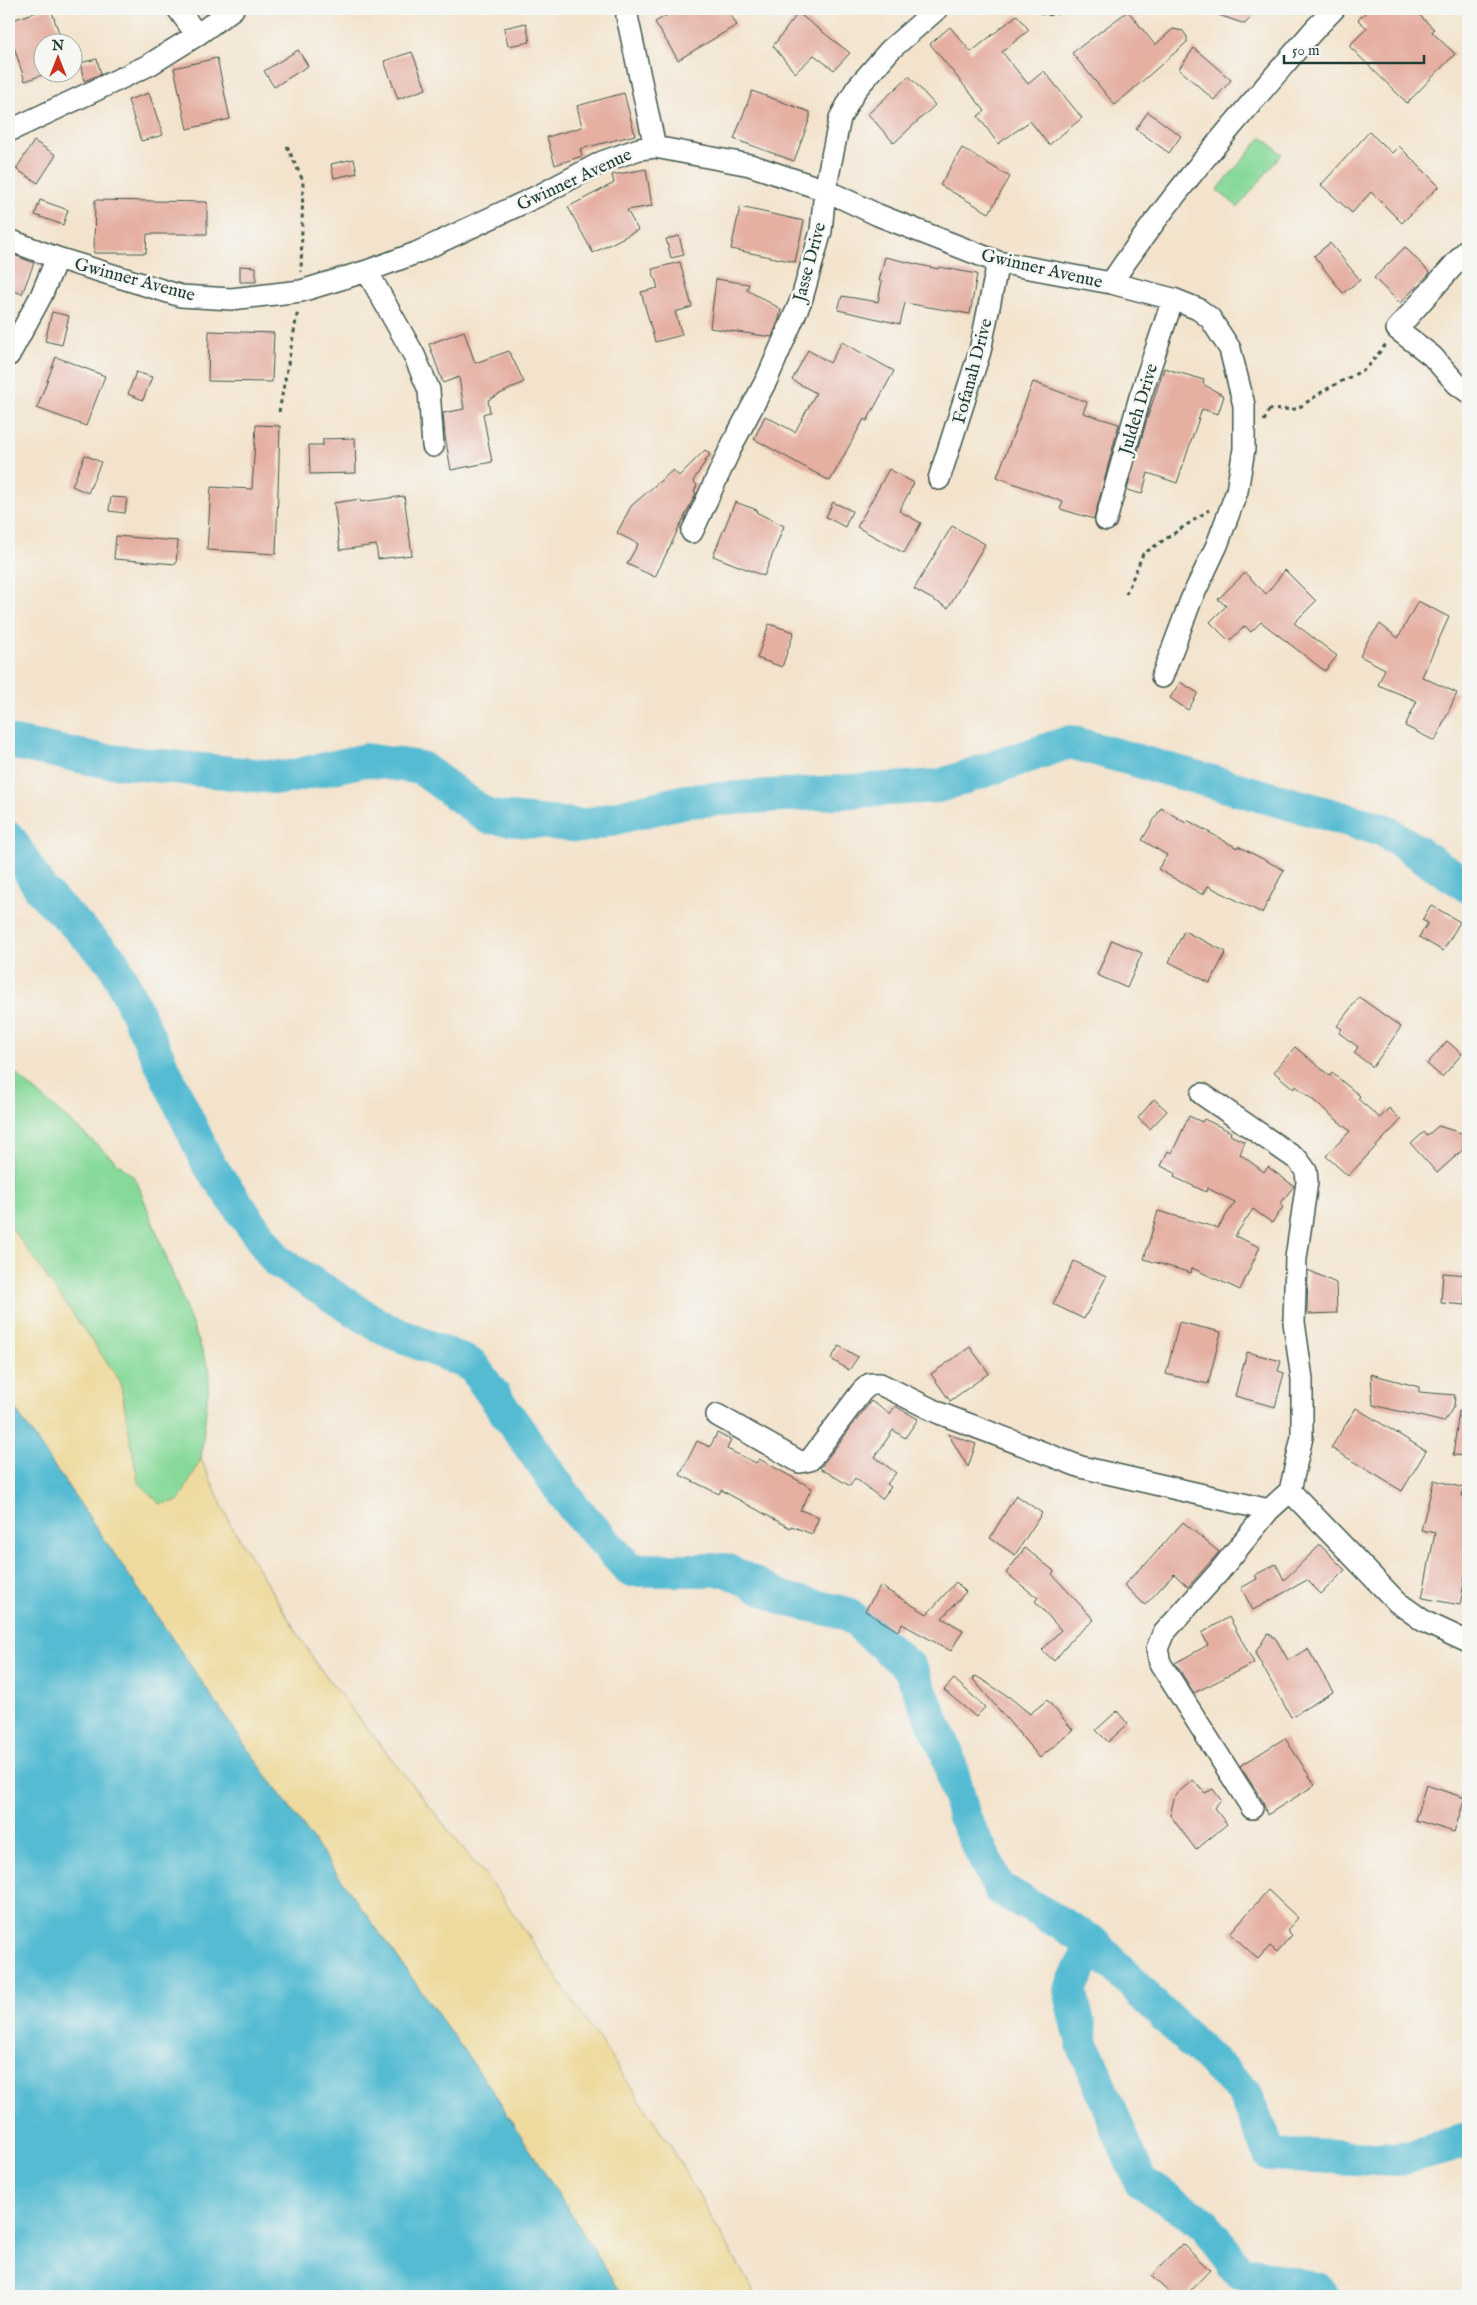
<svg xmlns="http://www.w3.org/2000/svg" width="1477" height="2305" font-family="'IM FELL English',serif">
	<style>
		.green { fill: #87d99a; stroke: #538b67 }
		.sand { fill: #eeda9e; stroke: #868c69 }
		.water { fill: #54bbd2; stroke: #3a7c83 }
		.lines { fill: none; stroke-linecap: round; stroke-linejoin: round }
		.river { stroke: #54bbd2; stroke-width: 34 }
		.building { fill: #e5afa2 }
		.minor-casing { stroke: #3f564b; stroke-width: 24 }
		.path { stroke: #3f564b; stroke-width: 3; stroke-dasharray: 4 4; stroke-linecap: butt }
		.minor { stroke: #fff; stroke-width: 21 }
		.labels { text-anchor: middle; stroke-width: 5; stroke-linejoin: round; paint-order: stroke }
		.street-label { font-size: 18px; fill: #1f3d34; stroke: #f6f6f2 }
	</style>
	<rect width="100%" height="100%" fill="#f6f6f2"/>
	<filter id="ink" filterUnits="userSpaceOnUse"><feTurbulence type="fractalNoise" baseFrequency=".02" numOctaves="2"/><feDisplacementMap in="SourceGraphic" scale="10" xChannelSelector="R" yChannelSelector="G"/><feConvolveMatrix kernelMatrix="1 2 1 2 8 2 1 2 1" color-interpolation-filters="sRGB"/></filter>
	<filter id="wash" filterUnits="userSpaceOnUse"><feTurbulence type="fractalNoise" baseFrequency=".0096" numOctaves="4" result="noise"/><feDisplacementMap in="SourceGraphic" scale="20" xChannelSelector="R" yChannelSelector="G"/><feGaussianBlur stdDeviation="1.12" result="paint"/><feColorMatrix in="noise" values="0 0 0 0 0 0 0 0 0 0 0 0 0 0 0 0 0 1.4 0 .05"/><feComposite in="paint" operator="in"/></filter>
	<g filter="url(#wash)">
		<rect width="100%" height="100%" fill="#f3e3cc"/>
		<path class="green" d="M1262,137L1282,154L1238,207L1217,190Z
			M9,1068L136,1179L210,1371L201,1459L180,1501L160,1504L138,1482L120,1381L9,1224Z"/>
		<path class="sand" d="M9,1224L120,1381L138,1482L160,1504L179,1501L201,1459L231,1525L319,1668L502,1897L669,2143L756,2296H623L490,2087L247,1748L9,1400Z"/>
		<path class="water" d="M9,1400L247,1748L490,2087L623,2296H9Z"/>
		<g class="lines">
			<path class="river" d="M9,742L100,760L284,778L366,760L421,768L488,817L583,826L685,801L939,786L1070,742L1384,830L1468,886
				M9,838L42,891L113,962L208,1163L277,1261L385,1329L472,1365L574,1508L630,1570H726L785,1599L848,1614L910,1668L947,1753L964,1817L999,1888L1093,1942L1151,2003L1245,2093L1270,2154L1396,2160L1468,2140
				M1093,1942L1070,1990L1083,2044L1140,2181L1205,2224L1239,2272L1317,2289L1323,2296"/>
		</g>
		<g id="blocks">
			<path class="building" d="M46,9H51L62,42H42V75L25,81L9,32V21Z
				M678,9H727L737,25L678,60L655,22Z
				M1207,9H1258L1245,24L1207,11Z
				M1369,9H1413L1434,29L1432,32L1455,54L1407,103L1349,46L1367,28L1358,20Z
				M1128,11L1155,45L1173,29L1183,31L1187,37V42L1115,105L1072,53Z
				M798,13L850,53L834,70L814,55L795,73L773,46Z
				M1017,15L1029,30L1002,52L1028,84L1044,71L1082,118L1049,145L1030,121L998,144L978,116L985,111L930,44L950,27L971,52Z
				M526,23L530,42L508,46L504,28Z
				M1194,48L1231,80L1214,100L1179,69Z
				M298,50L308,66L274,87L264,71Z
				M412,52L426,89L398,99L384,61Z
				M217,58L230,119L187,129L174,68Z
				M97,59L101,74L84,81L80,63Z
				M909,76L935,105L894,143L868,114Z
				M752,91L810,112V118L794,161L734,139Z
				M149,93L163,135L141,141L128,100Z
				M624,93L635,135L580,149L582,156L555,165L547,137L582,127L577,106Z
				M1148,112L1181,136L1169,153L1136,129Z
				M1369,132L1392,153L1399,146L1439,186L1402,223L1371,192L1352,213L1321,185Z
				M34,141L56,155L38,183L16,169Z
				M962,148L1010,177L989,213L940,185Z
				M354,159L357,173L334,178L331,164Z
				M646,169L652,206L627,210L638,230L593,253L568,207L614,183L612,175Z
				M40,200L68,210L63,225L35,215Z
				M95,200L207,202V234H147L146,253H94Z
				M740,207L804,221L795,262L731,249Z
				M679,236L684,255L671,258L666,239Z
				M1330,243L1360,280L1343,293L1314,256Z
				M1405,247L1430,273L1400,303L1374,278Z
				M9,253L34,263L22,294L9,289Z
				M885,257L938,269L939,267L977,274L970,314L905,303L900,324L838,310L842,296L878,302L882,281H879Z
				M680,262L692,307L675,312L682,335L655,342L641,292L658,288L652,269Z
				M240,266L256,267V282H240Z
				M716,279L749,284L747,290L781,309L779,319L772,337L710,328Z
				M52,312L69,316L62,345L45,341Z
				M209,331L274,333L272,382L208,381Z
				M464,331L475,363L509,351L524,382L488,400L490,412L483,414L492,462L451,470L445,436L443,413L464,409L459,377L443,383L429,344Z
				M842,342L894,371L867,421L864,419L830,481L754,439L765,416L795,432L816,393L792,380L808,350L830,363Z
				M56,357L105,376L86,426L37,408Z
				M1164,368L1204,380L1203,384L1224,396L1218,414L1202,409L1177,483L1148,473L1142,494L1127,490L1147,419Z
				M136,372L152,377L143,400L128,394Z
				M1033,382L1087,402L1083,413L1119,424L1094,519L1060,509L1063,502L997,477Z
				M256,425L280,426L276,554L207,550L211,487L252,489Z
				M355,438L356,473L310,474L309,445H323V439Z
				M705,450L710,454L693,481L697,485L694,492L696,493L655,577L627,564L638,544L617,533L631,506L673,470L679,476Z
				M85,455L101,462L88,493L72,486Z
				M889,469L914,483L899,511L921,523L904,553L857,527Z
				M404,496L412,555L378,559L376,545L340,550L334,503L360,499L361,502Z
				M111,497L127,498L125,513L109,511Z
				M735,502L757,510L756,512L784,526L764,576L713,556Z
				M833,502L852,511L845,527L826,517Z
				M952,526L985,544L948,608L914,589Z
				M116,536L178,541L176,564L114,559Z
				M1285,570L1316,601L1294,623L1337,656L1325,671L1261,622L1251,632L1245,626L1229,641L1210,622L1226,606L1218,599L1245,573L1266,594Z
				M1418,601L1449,617L1422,677L1457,693L1435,741L1405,726L1417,701L1378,685L1385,669L1360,656L1368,640L1380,624L1398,638Z
				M769,624L794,632L782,667L757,658Z
				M1180,682L1198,693L1188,710L1170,698Z
				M1161,808L1186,823L1187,820L1237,848L1238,846L1284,870L1262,913L1208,886L1203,895L1158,869L1167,855L1142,840Z
				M1431,905L1460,922L1443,951L1419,937L1428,923L1422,920Z
				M1184,931L1226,952L1210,983L1169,962Z
				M1112,940L1142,953L1127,988L1097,975Z
				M1359,997L1401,1027L1373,1067L1354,1053L1358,1047L1339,1033L1342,1029L1337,1026Z
				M1447,1041L1462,1054L1442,1077L1427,1064Z
				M1295,1047L1330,1076L1332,1073L1360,1096L1358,1099L1380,1118L1389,1108L1401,1120L1348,1176L1326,1156L1350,1131L1296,1086L1294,1089L1274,1072Z
				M1154,1099L1167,1111L1150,1129L1138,1118Z
				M1189,1116L1202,1122L1204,1119L1231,1132L1230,1135L1245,1142L1240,1154L1264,1172L1268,1167L1294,1186L1280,1204L1283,1207L1272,1223L1253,1209L1235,1236L1260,1247L1240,1290L1192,1268L1191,1273L1144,1259L1158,1211L1218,1228L1235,1202L1207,1188L1206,1192L1174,1177L1175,1173L1161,1166L1168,1151L1172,1153Z
				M1438,1126L1468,1135V1145L1437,1173L1411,1144L1424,1132L1427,1136Z
				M1074,1261L1106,1277L1084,1319L1053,1304Z
				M1308,1270L1336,1283L1337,1313L1307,1314Z
				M1443,1273L1468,1275L1465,1305L1441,1303Z
				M1179,1322L1221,1332L1208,1384L1166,1374Z
				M839,1346L858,1357L849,1370L831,1359Z
				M970,1347L989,1373L950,1401L931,1374Z
				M1247,1352L1281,1361L1278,1371L1284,1373L1275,1407L1235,1396Z
				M1371,1374L1419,1387V1392L1455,1395L1454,1406L1444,1422L1373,1405Z
				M871,1401L890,1414L895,1406L918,1419L905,1438L893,1430L875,1457L896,1473L887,1484L891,1487L882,1499L855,1478L850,1486L820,1468Z
				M1356,1408L1426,1451L1402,1491L1331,1448Z
				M1459,1411L1468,1412V1456L1453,1455Z
				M717,1433L731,1440L727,1449L756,1463L759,1459L812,1488L800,1510L819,1517L812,1534L791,1526L790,1528L721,1490L719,1494L680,1475L697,1441L710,1447Z
				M948,1434L976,1444L968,1467Z
				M1434,1480L1464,1488L1462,1496L1468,1497V1561L1460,1605L1422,1598L1435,1533L1421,1530Z
				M1016,1495L1042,1513L1015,1555L990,1538Z
				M1183,1522L1219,1552L1188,1587L1174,1574L1145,1605L1124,1585L1144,1564L1145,1565Z
				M1320,1545L1345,1570L1321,1594L1307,1580L1253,1610L1241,1588L1257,1579L1255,1575L1276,1564L1284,1580Z
				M1025,1548L1054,1571L1052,1574L1094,1620L1074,1637L1054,1661L1042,1650L1061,1630L1035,1601L1038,1598L1006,1573Z
				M956,1582L966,1592L942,1618L963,1630L951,1651L902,1624L898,1631L865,1611L880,1586L927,1614Z
				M1229,1617L1254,1663L1194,1693L1175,1663L1208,1645L1202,1633Z
				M1268,1633L1276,1639L1288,1660L1308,1649L1333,1692L1291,1717L1255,1653Z
				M976,1676L1009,1697L1030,1714L1047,1700L1073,1730L1040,1758L973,1679Z
				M954,1679L985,1707L976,1717L944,1690Z
				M1117,1711L1128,1724L1108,1742L1096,1730Z
				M1285,1738L1315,1785L1267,1815L1263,1801L1240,1766Z
				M1193,1780L1205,1793L1213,1789L1221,1800L1214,1808L1227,1824L1196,1850L1170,1815L1175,1795Z
				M1426,1785L1465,1798L1454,1832L1415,1820Z
				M1268,1890L1298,1918L1287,1930L1292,1935L1277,1952L1270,1946L1258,1959L1230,1933Z
				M1182,2244L1210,2270L1185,2296H1173L1151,2276Z"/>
		</g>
	</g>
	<g filter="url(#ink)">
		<use href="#blocks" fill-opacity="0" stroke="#3f564b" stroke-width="1"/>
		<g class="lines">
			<g class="minor-casing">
				<path id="minor" d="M178,9L197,35
					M628,9L627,16L655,147
					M9,131L149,65L197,35L233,9
					M9,240L57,258L181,296L231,299L301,291L367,271L416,253L542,194L602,162L639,149L655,147L750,165L825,190L878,215L998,262L1111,283L1173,299L1198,309L1210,318L1230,349L1244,405V449L1237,491L1217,545L1191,600L1162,677
					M1468,249L1397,329L1432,356L1457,384L1468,392
					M367,271L414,355L429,390L433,446
					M1111,283C1171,193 1243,113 1313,31L1334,9
					M9,355L41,296L57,258
					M939,479L980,351L998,262
					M1106,520L1140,397L1173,299
					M692,532L733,443L767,379L802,298L821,231L825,190L840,118L856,89L890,50L937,9
					M1202,1094L1298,1160L1306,1171L1307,1182L1296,1258L1294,1322L1302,1379V1437L1290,1491L1269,1510L1218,1573L1163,1634L1157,1649L1160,1663L1252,1808
					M717,1415L800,1462L810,1460L862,1391L870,1384H880L939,1413L1081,1467L1269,1510
					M1290,1491L1397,1602L1425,1622L1468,1642"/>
			</g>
			<path class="path" d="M1033,9L1046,15L1075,10
				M287,146L303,181L301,272
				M1268,410L1297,409L1325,390L1367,368L1386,344
				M279,412L298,310
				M1264,421L1269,410
				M1126,594L1143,554L1209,510"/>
			<use href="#minor" class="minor"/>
		</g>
	</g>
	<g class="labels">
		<g class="street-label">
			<text transform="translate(574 179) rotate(-25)" y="6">Gwinner Avenue</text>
			<text transform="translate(809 262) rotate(-75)" y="6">Jasse Drive</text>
			<text transform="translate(1042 268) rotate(13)" y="6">Gwinner Avenue</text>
			<text transform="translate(135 279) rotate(15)" y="6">Gwinner Avenue</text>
			<text transform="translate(972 371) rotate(-75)" y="6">Fofanah Drive</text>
			<text transform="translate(1138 409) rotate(-73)" y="6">Juldeh Drive</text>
		</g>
	</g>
	<rect width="1477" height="2305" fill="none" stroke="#f6f6f2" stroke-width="30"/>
	<g transform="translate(58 58)"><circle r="24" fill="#f6f6f2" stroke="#a0aca6"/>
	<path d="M0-4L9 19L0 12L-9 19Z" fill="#c8321e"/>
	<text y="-8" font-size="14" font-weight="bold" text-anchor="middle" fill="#1f3d34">N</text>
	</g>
	<path d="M1284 55v8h140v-8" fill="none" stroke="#1f3d34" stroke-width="2.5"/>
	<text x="1292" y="55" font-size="15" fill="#1f3d34" stroke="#f6f6f2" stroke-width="4" paint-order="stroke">50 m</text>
</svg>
